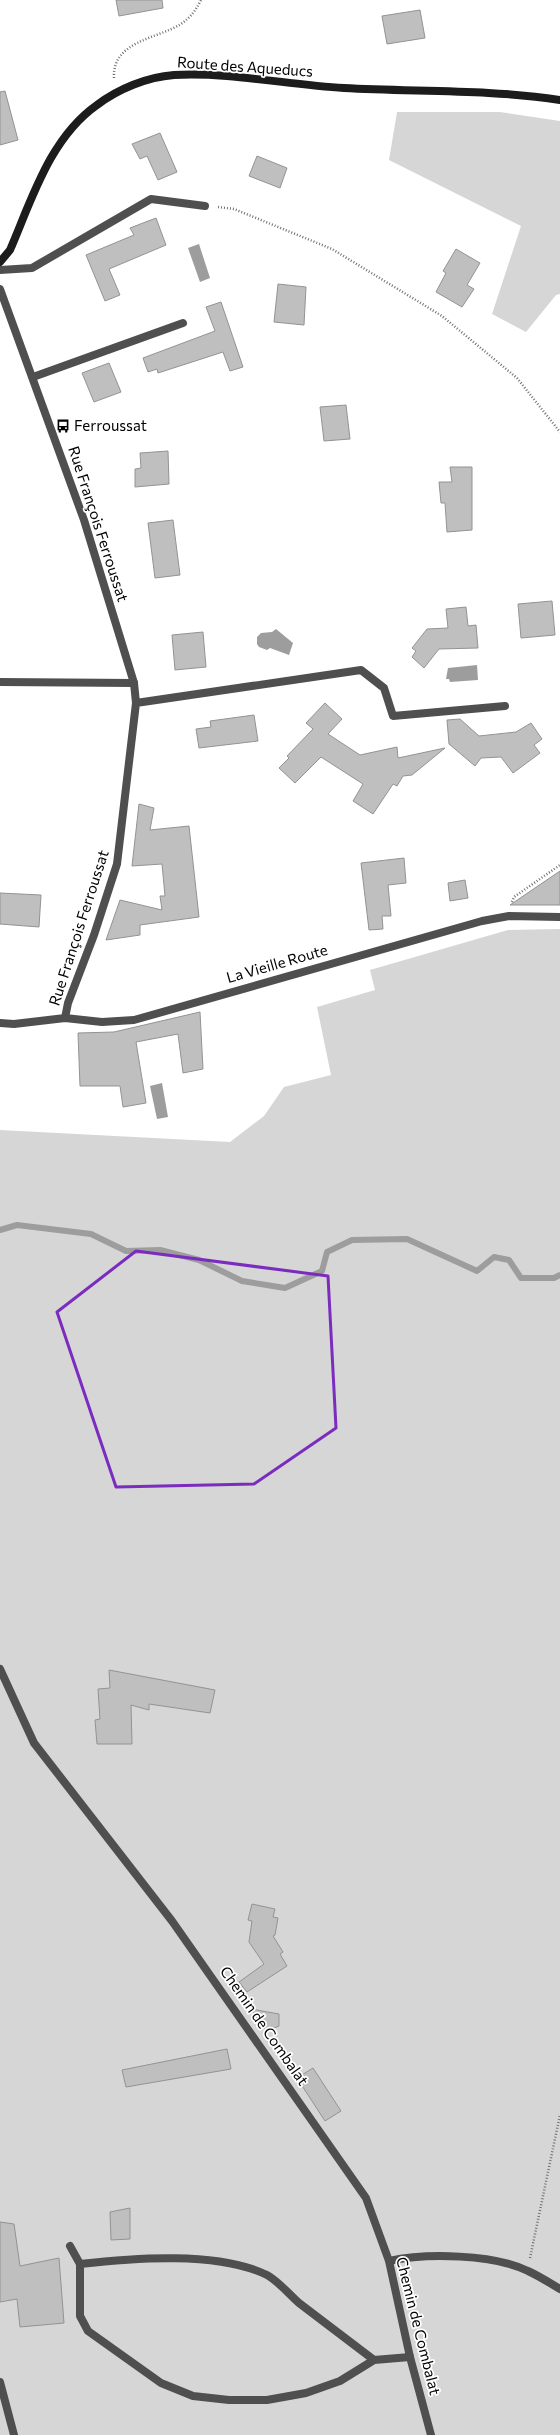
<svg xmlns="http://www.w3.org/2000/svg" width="560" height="2435" font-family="Commissioner,sans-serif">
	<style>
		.green { fill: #d6d6d6 }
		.water { fill: #9d9d9d }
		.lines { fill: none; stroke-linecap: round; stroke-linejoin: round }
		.stream { stroke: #9d9d9d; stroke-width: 6 }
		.building { fill: #bfbfbf; stroke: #939393 }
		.path { stroke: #717171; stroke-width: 2.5; stroke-dasharray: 1 2; stroke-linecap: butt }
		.lane { stroke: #4f4f4f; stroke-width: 8 }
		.street { stroke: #4f4f4f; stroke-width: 8 }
		.secondary { stroke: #1c1c1c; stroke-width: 8 }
		.marked { fill: none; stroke: #7b2cbf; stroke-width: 3; stroke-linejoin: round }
		.labels { text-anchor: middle; stroke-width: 3.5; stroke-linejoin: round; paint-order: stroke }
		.street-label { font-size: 15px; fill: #000; stroke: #fff }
		.poi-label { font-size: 15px; fill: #000; stroke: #fff; text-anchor: start }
	</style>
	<rect width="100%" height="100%" fill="#fff"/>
	<path class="green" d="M397,112H500L560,121V294L556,295L526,332L492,314L521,226L389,160Z
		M560,929V2435H0V1130L230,1142L264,1116L284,1087L331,1075L317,1007L375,990L370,970L508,930Z"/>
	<path class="water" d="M199,244L210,278L200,282L188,248Z
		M276,629L293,643L289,655L270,648L267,650L259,647L257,644V637L261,633L272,632Z
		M477,665L478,680L450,682L449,679H446L448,668Z
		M162,1083L168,1117L157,1119L150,1086Z"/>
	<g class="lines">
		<path class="stream" d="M0,1230L17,1225L91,1234L126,1251L160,1250L199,1260L242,1281L285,1288L322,1271L327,1252L352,1240L407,1239L477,1271L494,1257L509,1260L521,1278H554L560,1275"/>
	</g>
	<path class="building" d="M116,0H162L163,8L119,16Z
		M420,10L425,38L387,44L382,16Z
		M5,91L18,140L0,145V92Z
		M160,133L177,172L158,180L147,156L140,159L132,144Z
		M257,156L287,168L280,188L249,176Z
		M156,218L166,245L109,269L120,295L105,301L86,255L134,235L130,228Z
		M456,249L480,263L467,285L474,289L462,307L436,292L446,273L443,271Z
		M278,284L306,287L304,325L274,322Z
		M221,302L243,367L230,371L223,352L158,373L157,369L148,372L143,358L215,331L206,307Z
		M109,363L121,392L94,402L82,373Z
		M346,405L350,439L324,441L320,407Z
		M168,451L169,484L135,487V469L141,468L140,453Z
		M450,467H472V530L447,532L445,503H441L439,482H452Z
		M173,520L180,575L155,578L148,523Z
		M552,601L555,635L521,638L518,604Z
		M466,607L468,626L476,625L478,648L439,649L424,668L412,657L416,651L412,648L427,629L448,628L446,609Z
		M203,632L206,667L175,670L172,635Z
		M325,703L342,719L328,734L360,755L397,747L398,758L445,748L412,775L403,776L397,786L393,784L373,814L353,801L363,784L321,757L295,783L279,768L289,758L287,756L313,729L306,723Z
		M254,715L258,741L199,748L196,729L211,727L210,721Z
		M460,719L479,736L516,732L531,723L542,739L534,745L540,753L513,773L501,757L481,758L475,766L449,744L447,720Z
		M139,804L154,808L150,830L189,826L199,917L140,925V935L106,940L120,900L162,910L160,896H165L162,864L132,866Z
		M404,858L406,883L388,885L391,916H382L383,929L369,930L361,863Z
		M560,871V905H510L532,890Z
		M465,880L468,898L450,901L448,883Z
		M0,893L41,895L39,927L0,924Z
		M200,1012L203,1069L183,1073L178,1034L136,1042L146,1103L123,1107L120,1086H80L78,1033L114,1032Z
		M109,1670L215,1690L210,1713L149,1704V1710L131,1705L132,1744H97L95,1720L100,1719L98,1689L110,1688Z
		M252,1904L275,1909L273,1917L278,1918L275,1935L273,1936L283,1952L280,1954L287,1966L247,1992L239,1982L264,1964L249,1942L252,1921L248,1920Z
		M251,2009L279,2014V2026L266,2031Z
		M227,2049L231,2069L126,2087L122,2070Z
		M313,2068L341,2111L325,2121L297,2078Z
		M130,2208V2239L111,2240L110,2212Z
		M0,2222L14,2224L20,2266L59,2258L64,2323L20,2327L17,2299L0,2302Z"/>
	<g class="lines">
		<path class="path" d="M114,78C112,41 157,39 181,24C191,17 196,10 201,0
			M218,207L234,209L332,249L442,316L517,378L560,432
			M512,902L514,897L560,865
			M530,2258L560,2115"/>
		<path class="lane" d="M33,377L183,323
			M0,682L134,683
			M70,2246L80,2264V2316L88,2331L161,2383L193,2396L229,2400H267L306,2393L340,2381L374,2360
			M80,2264C133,2258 218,2251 267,2275C278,2281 289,2294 299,2303C324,2322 349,2341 374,2360L410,2357
			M0,2382L14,2435"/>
		<path class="street" d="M0,270L32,268L151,199L205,206
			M0,289L84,520L134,683L136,703L117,864L94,935L68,1003L65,1018
			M136,703L361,670L384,688L393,716L505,706
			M0,1023L14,1024L65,1018L102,1022L134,1020L482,921L509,916L560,917
			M0,1669L34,1743L172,1921L366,2198L389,2261L410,2357L431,2435
			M389,2261C426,2253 494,2254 528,2271C539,2276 550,2283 560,2289"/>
		<path class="secondary" d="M0,262L10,250C32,199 50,138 97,105C118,89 147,77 174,75C231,72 288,85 344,88C416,92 489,89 560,100"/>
	</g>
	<path class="marked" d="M136,1251L328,1276L336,1428L254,1484L116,1487L57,1312Z"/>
	<defs>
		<g id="bus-bare" transform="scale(1.08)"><path d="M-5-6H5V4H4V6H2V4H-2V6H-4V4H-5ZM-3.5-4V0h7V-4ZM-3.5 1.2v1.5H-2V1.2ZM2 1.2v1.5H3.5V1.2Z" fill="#000" stroke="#fff" stroke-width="2.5" paint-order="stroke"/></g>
	</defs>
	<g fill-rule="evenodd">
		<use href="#bus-bare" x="63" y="426"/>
	</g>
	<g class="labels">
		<g class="street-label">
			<text transform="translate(245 67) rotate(4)" y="5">Route des Aqueducs</text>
			<text transform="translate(98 524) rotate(72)" y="5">Rue François Ferroussat</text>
			<text transform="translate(79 928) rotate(-72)" y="5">Rue François Ferroussat</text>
			<text transform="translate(277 964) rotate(-16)" y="5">La Vieille Route</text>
			<text transform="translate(264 2026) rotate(55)" y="5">Chemin de Combalat</text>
			<text transform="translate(418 2326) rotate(76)" y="5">Chemin de Combalat</text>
		</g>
		<g class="poi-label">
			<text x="74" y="431">Ferroussat</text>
		</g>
	</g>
</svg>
